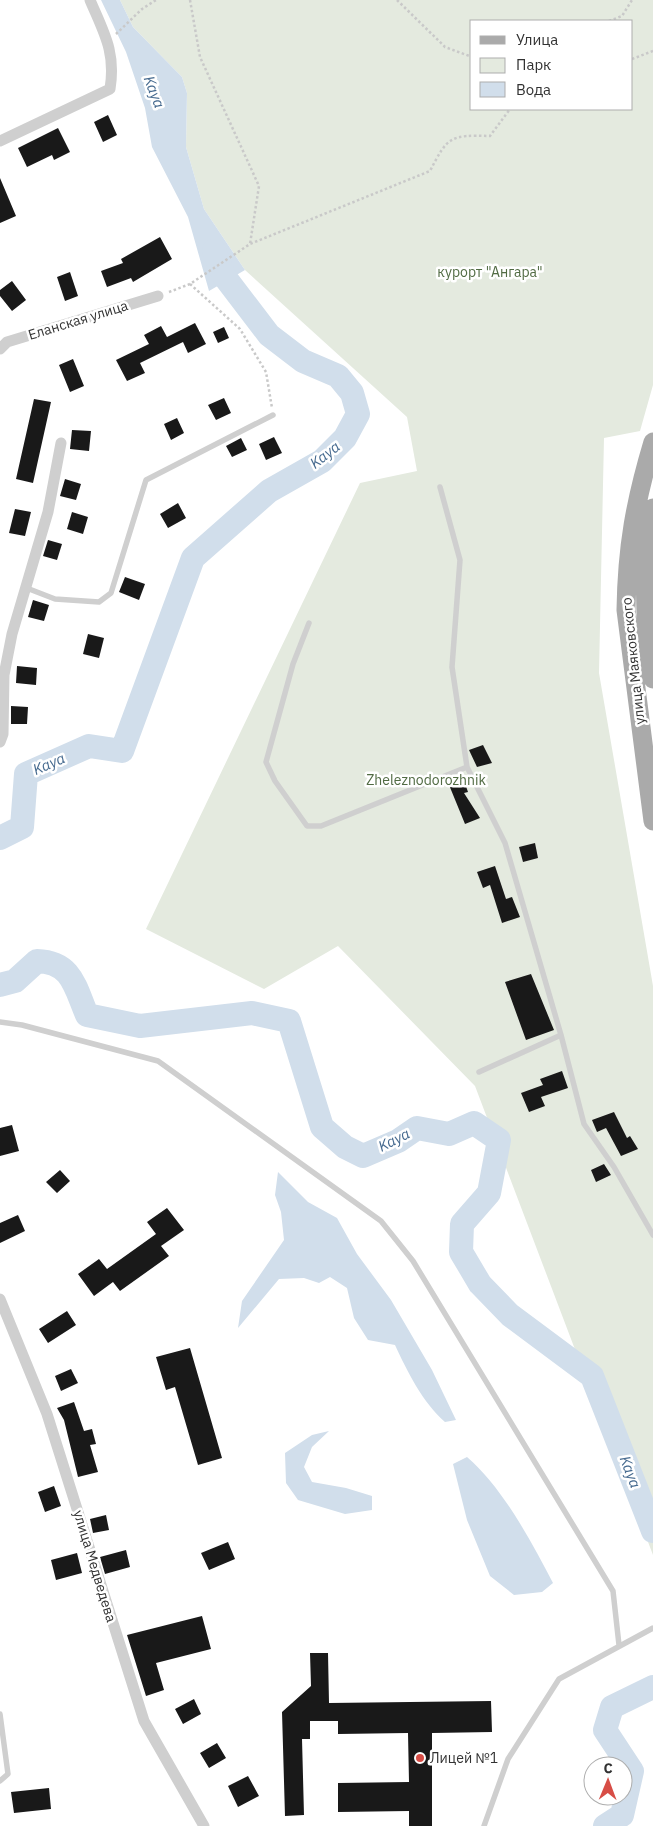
<svg xmlns="http://www.w3.org/2000/svg" width="653" height="1826" font-family="'IBM Plex Sans',sans-serif">
	<style>
		.green { fill: #e4eadf; fill-rule: evenodd }
		.water { fill: #d1deeb }
		.lines { fill: none; stroke-linecap: round; stroke-linejoin: round }
		.river { stroke: #d1deeb; stroke-width: 24 }
		.building { fill: #191919 }
		.path { stroke: #c9c9c9; stroke-width: 2.5; stroke-dasharray: 2.5 2.5; stroke-linecap: butt }
		.lane { stroke: #cfcfcf; stroke-width: 5.5 }
		.street { stroke: #cfcfcf; stroke-width: 11 }
		.primary { stroke: #aaa; stroke-width: 19 }
		.poi-dot { fill: #d74d46; stroke: #fff; stroke-width: 2 }
		.labels { text-anchor: middle; stroke-width: 5; stroke-linejoin: round; paint-order: stroke }
		.park-label { font-size: 14px; fill: #516b43; stroke: #fff }
		.street-label { font-size: 14px; fill: #323232; stroke: #fff }
		.poi-label { font-size: 14px; fill: #323232; stroke: #fff; text-anchor: start }
		.water-label { font-size: 15px; font-style: italic; fill: #466a8f; stroke: #fff }
	</style>
	<rect width="100%" height="100%" fill="#fff"/>
	<path class="green" d="M120,0H653V385L640,431L604,438L599,673L653,986V1555L475,1086L338,946L264,989L146,929L360,483L417,471L407,417L245,270L204,209L186,147L187,93L182,77L133,27ZM472,21H632V109H472Z"/>
	<path class="water" d="M101,0H120L133,27L182,77L187,93L186,147L204,209L245,270L209,291L188,217L152,147L145,108L126,52Z
		M278,1172L308,1202L337,1218L357,1254L391,1300L432,1370L456,1420L445,1422C423,1403 407,1371 395,1345L368,1340L354,1318L347,1288L330,1277L319,1283L304,1278L279,1279L238,1328L242,1301L284,1240L281,1212L275,1195Z
		M329,1431L312,1447L304,1467L312,1482L346,1488L372,1496V1510L345,1514L298,1500L286,1483L285,1453L312,1435Z
		M467,1457C503,1488 531,1541 553,1583L542,1592L514,1595L490,1576L467,1520L453,1464Z"/>
	<g class="lines">
		<path class="river" d="M0,838L22,827L26,774L89,746L122,751L193,558L269,491L322,461L345,438L358,414L352,393L338,376L303,361L269,335L224,276L214,251
			M0,985L15,981L37,961C72,962 75,987 87,1015L140,1026L252,1013L289,1021L322,1127L345,1147L363,1156L398,1141L417,1128L449,1134L474,1123L499,1140L489,1193L462,1224L461,1252L480,1284L510,1315L592,1376L653,1531
			M605,1826L622,1815L632,1771L605,1730L612,1707L653,1687"/>
	</g>
	<path class="building" d="M108,115L117,135L103,142L94,122Z
		M58,128L70,152L54,160L52,155L27,167L18,148Z
		M0,178L16,216L0,223Z
		M160,237L172,259L133,282L131,278L107,287L101,271L123,263L121,259Z
		M70,272L78,296L65,301L57,277Z
		M12,281L26,300L12,311L0,296V290Z
		M195,323L206,344L188,353L183,342L140,363L145,373L127,381L116,360L149,344L144,335L161,326L167,337Z
		M224,327L229,338L218,343L213,332Z
		M73,359L84,386L70,392L59,365Z
		M224,398L231,413L216,420L208,405Z
		M34,399L51,402L33,483L16,479Z
		M177,418L184,433L171,440L164,424Z
		M72,430L91,431L89,451L70,449Z
		M274,437L282,453L266,460L259,444Z
		M241,438L247,450L232,457L226,446Z
		M65,479L81,484L76,500L60,496Z
		M178,503L186,518L168,528L160,514Z
		M15,509L31,512L25,536L9,533Z
		M72,512L88,517L83,534L67,529Z
		M48,540L62,544L57,560L43,556Z
		M125,577L145,584L139,600L119,592Z
		M33,600L49,605L44,621L28,617Z
		M88,634L104,638L99,658L83,654Z
		M17,666L37,668L36,685L16,683Z
		M11,706L28,707L27,724H11Z
		M483,745L492,763L477,767L469,750Z
		M462,775L468,792L464,793L480,818L465,824L447,780Z
		M535,843L538,858L523,862L519,847Z
		M495,866L506,899L512,897L520,917L502,923L490,885L483,888L477,872Z
		M531,974L554,1030L526,1040L505,982Z
		M562,1071L568,1088L541,1097L545,1106L529,1112L521,1093L543,1085L540,1079Z
		M614,1112L627,1138L630,1136L638,1149L621,1156L606,1128L597,1132L592,1120Z
		M12,1125L19,1151L0,1156V1128Z
		M604,1164L611,1175L596,1182L591,1170Z
		M60,1170L70,1181L57,1193L46,1182Z
		M167,1208L184,1230L161,1246L169,1256L120,1291L113,1282L94,1296L78,1274L99,1259L107,1269L156,1234L147,1222Z
		M18,1215L25,1231L0,1243V1223Z
		M67,1311L76,1325L48,1343L39,1329Z
		M190,1348L222,1458L198,1465L175,1387L166,1390L156,1357Z
		M71,1369L78,1383L61,1391L55,1376Z
		M74,1402L84,1431L92,1429L96,1444L90,1445L98,1472L78,1477L64,1420L57,1408Z
		M54,1486L61,1506L45,1512L38,1492Z
		M106,1515L109,1530L93,1533L90,1519Z
		M228,1542L235,1559L209,1570L201,1553Z
		M126,1550L130,1567L105,1574L100,1557Z
		M77,1553L82,1573L56,1580L51,1560Z
		M202,1616L211,1649L156,1663L164,1690L146,1696L127,1635Z
		M310,1653H328L329,1703L491,1701L492,1732L432,1733V1826H409V1811L338,1812V1783L409,1782L408,1733L338,1734V1721H310V1739H302L304,1815L285,1816L282,1712L311,1686Z
		M194,1699L201,1714L183,1724L175,1709Z
		M217,1743L226,1758L209,1768L200,1753Z
		M248,1776L259,1796L238,1807L228,1786Z
		M49,1788L51,1809L14,1813L11,1792Z"/>
	<g class="lines">
		<path class="path" d="M190,0L200,57L259,186L250,244
			M397,0L445,47L472,57
			M609,21L622,16L632,0
			M116,34L142,9L156,0
			M632,59L653,51
			M190,284L240,329L266,372L272,408
			M169,292L190,284L250,244L430,171C448,136 450,135 490,136L510,109"/>
		<path class="lane" d="M440,487L460,560L452,667L467,767L505,843L561,1035L584,1124L614,1167L653,1235
			M24,587L55,599L99,602L111,593L146,480L273,415
			M309,623L293,664L266,762L275,781L307,826H321L467,767
			M0,1022L22,1025L158,1061L381,1221L413,1261L613,1591L619,1645
			M479,1072L561,1035
			M0,1714L8,1774L0,1781
			M484,1826L508,1759L559,1679L653,1628"/>
		<path class="street" d="M0,141L110,89C116,52 104,33 90,0
			M0,349L7,342L158,296
			M0,742L3,734L4,675L12,634L48,512L61,443
			M0,1299L47,1414L144,1721L204,1826"/>
		<path class="primary" d="M653,442C635,502 627,547 626,610L653,821
			M653,508C643,570 643,617 653,679"/>
	</g>
	<circle class="poi-dot" cx="420" cy="1758" r="5"/>
	<g class="labels">
		<g class="park-label">
			<text x="490" y="277">курорт "Ангара"</text>
			<text x="426" y="785">Zheleznodorozhnik</text>
		</g>
		<g class="street-label">
			<text transform="translate(78 320) rotate(-17)" y="5">Еланская улица</text>
			<text transform="translate(633 661) rotate(-96)" y="5">улица Маяковского</text>
			<text transform="translate(95 1566) rotate(73)" y="5">улица Медведева</text>
		</g>
		<g class="poi-label">
			<text x="430" y="1763">Лицей №1</text>
		</g>
		<g class="water-label">
			<text transform="translate(154 92) rotate(69)" y="5">Kaya</text>
			<text transform="translate(325 455) rotate(-38)" y="5">Kaya</text>
			<text transform="translate(49 764) rotate(-24)" y="5">Kaya</text>
			<text transform="translate(394 1140) rotate(-27)" y="5">Kaya</text>
			<text transform="translate(630 1472) rotate(69)" y="5">Kaya</text>
		</g>
	</g>
	<rect x="470" y="20" width="162" height="90" fill="#ffffff" stroke="#adadad"/>
	<rect x="480" y="36" width="25" height="8" fill="#aaaaaa" stroke="#adadad"/>
	<text x="516" y="45" font-size="15" fill="#323232">Улица</text>
	<rect x="480" y="58" width="25" height="15" fill="#e4eadf" stroke="#adadad"/>
	<text x="516" y="70" font-size="15" fill="#323232">Парк</text>
	<rect x="480" y="82" width="25" height="15" fill="#d1deeb" stroke="#adadad"/>
	<text x="516" y="95" font-size="15" fill="#323232">Вода</text>
	<g transform="translate(608 1781) rotate(1)"><circle r="24" fill="#ffffff" stroke="#adadad"/>
	<path d="M0-4L9 19L0 12L-9 19Z" fill="#d74d46"/>
	<text y="-8" font-size="14" font-weight="bold" text-anchor="middle" fill="#323232">С</text>
	</g>
</svg>
